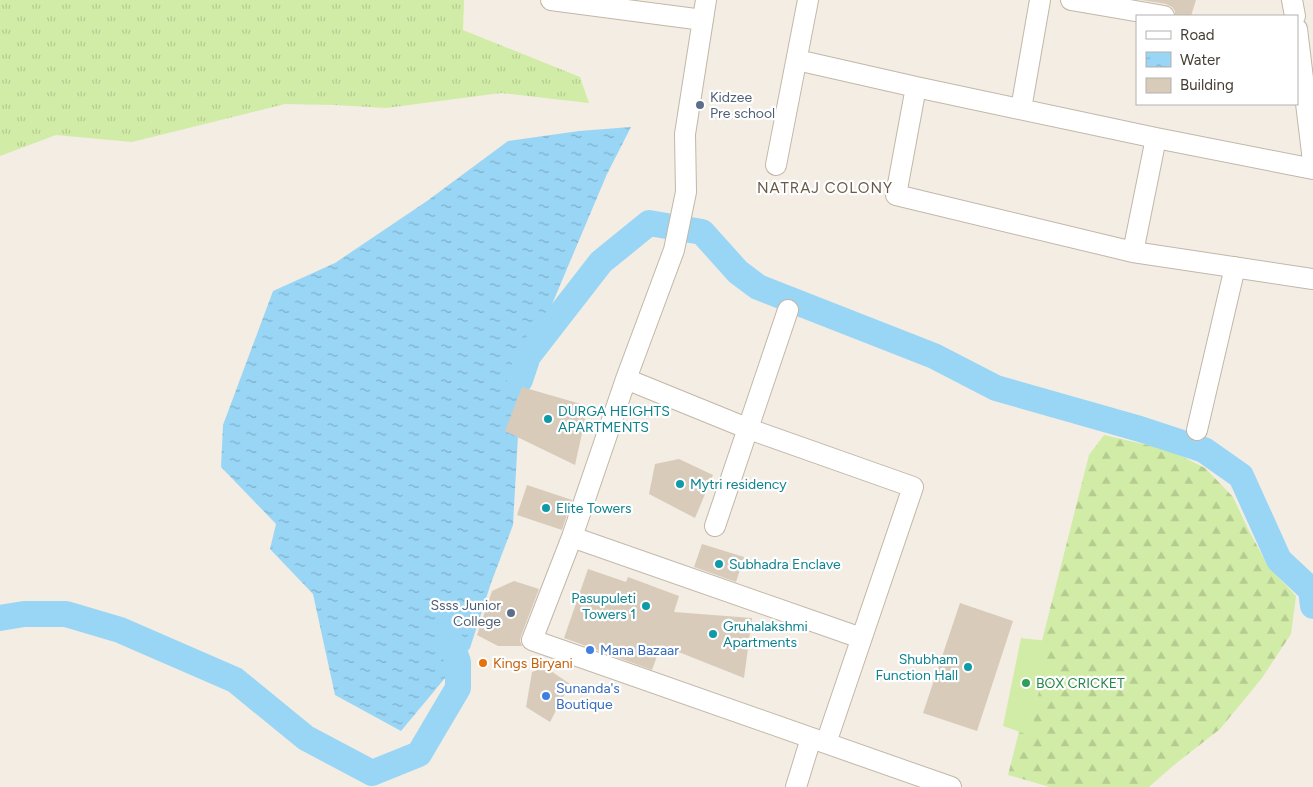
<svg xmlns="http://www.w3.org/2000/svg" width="1313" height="787" font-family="Figtree,sans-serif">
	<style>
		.grass { fill: url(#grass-tufts) }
		.forest { fill: url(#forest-firs) }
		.green { fill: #d1eca7 }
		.water { fill: url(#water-ripples) }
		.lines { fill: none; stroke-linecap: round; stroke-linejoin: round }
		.river { stroke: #99d6f6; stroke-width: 26 }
		.building { fill: #d9cbba }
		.minor-casing { stroke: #c2b7a8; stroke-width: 22 }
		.minor { stroke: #fff; stroke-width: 20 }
		.service-dot { fill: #5c6f8a; stroke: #fff; stroke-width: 2 }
		.culture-dot { fill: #0f9aa8; stroke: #fff; stroke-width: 2 }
		.shop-dot { fill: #3f7fe0; stroke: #fff; stroke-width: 2 }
		.food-dot { fill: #e8710a; stroke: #fff; stroke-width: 2 }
		.leisure-dot { fill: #2e9e5b; stroke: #fff; stroke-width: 2 }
		.labels { text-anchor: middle; stroke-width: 4.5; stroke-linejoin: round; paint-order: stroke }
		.service-label { font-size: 14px; fill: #4e5e75; stroke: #fff; text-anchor: start }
		.culture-label { font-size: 14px; fill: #0d838f; stroke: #fff; text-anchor: start }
		.shop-label { font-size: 14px; fill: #366cbe; stroke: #fff; text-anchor: start }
		.food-label { font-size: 14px; fill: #c56008; stroke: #fff; text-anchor: start }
		.leisure-label { font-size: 14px; fill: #27864d; stroke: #fff; text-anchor: start }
		.neighbourhood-label { font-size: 15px; letter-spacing: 1px; fill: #695a49; stroke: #fff }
	</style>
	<defs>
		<pattern id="grass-tufts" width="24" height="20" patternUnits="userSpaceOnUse" patternTransform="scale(1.25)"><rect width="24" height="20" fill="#d1eca7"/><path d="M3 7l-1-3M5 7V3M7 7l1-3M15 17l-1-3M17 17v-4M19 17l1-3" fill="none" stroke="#b5cb90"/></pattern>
		<pattern id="forest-firs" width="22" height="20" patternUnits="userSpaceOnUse" patternTransform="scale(1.25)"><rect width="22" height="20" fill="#d1eca7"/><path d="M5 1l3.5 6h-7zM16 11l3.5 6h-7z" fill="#b5cb90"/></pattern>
		<pattern id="water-ripples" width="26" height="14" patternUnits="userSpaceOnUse" patternTransform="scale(1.25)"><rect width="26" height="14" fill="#99d6f6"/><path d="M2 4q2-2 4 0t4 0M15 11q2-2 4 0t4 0" fill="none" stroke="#7fafc8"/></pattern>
	</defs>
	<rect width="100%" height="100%" fill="#f3ede3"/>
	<path class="grass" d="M0,0H464L463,30L580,77L589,103L501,93L386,108L336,105L285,104L132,142L56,135L0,156Z"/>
	<path class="forest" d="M1104,435L1169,450L1205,468L1233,497L1248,529L1268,566L1296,596L1291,634L1262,678L1220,729L1174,765L1149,787H1050L1008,775L1089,455Z"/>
	<path class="green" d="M1021,638L1048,641L1031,736L1003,726Z"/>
	<path class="water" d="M631,127L607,174L531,354L518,436L513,525L491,583L470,648L401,731L335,695L313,594L270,549L276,524L221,467L223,425L273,291L335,263L427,201L508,141L579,131Z"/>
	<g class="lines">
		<path class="river" d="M520,380L528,356L601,262L649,223L702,232L738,272L758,287L934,356L996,388L1140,429L1204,450L1241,476L1279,560L1311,590L1313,606
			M0,618L24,614H66L120,630L235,680L306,738L372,773L419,754L458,688V662L446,628"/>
	</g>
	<path class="building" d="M1141,0H1196L1191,16L1175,15V11L1172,7L1166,4Z
		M522,387L588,406L575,465L505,431Z
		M679,459L713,475L695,518L649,494L655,464Z
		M527,485L572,500L562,530L517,515Z
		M702,544L744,557L736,582L694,567Z
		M588,569L626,582L628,577L679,596L674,612L752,618L744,678L661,645L652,670L564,638Z
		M514,581L539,589L521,636L520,641L522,646H498L477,635L492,591Z
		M960,603L1013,621L977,731L923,713Z
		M545,667L570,684L550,722L526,707L532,672Z"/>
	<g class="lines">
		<g class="minor-casing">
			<path id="minor" d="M551,0L703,20
				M706,0L685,134L686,192L674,250L626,379L572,537L532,640L951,787
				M1071,0L1164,16
				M1292,0L1295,16
				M1297,29L1313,161
				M797,60L916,87
				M1021,109L1040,0
				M776,165L808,0
				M1313,169L1156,138L916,87L896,195L1133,252L1313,279
				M1133,252L1156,138
				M626,379L749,429L913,487L826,743
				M1197,430L1235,267
				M715,526L788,310
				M572,537L861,638
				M796,787L811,738"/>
		</g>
		<use href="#minor" class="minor"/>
	</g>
	<g class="service-dot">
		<circle cx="700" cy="105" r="5"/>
		<circle cx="511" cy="613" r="5"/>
	</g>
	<g class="culture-dot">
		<circle cx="548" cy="419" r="5"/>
		<circle cx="680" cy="484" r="5"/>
		<circle cx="546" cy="508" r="5"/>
		<circle cx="719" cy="564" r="5"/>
		<circle cx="646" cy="606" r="5"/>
		<circle cx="713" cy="634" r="5"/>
		<circle cx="968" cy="667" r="5"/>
	</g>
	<g class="shop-dot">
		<circle cx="590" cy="650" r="5"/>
		<circle cx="546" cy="696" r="5"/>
	</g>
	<circle class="food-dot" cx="483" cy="663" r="5"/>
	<circle class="leisure-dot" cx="1026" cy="683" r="5"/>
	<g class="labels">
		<g class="service-label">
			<text x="710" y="102">Kidzee<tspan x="710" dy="16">Pre school</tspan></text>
			<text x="501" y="610" text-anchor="end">Ssss Junior<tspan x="501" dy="16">College</tspan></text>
		</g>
		<g class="culture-label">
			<text x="558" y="416">DURGA HEIGHTS<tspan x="558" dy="16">APARTMENTS</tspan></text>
			<text x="690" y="489">Mytri residency</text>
			<text x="556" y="513">Elite Towers</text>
			<text x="729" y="569">Subhadra Enclave</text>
			<text x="636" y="603" text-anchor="end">Pasupuleti<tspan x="636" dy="16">Towers 1</tspan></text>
			<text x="723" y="631">Gruhalakshmi<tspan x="723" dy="16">Apartments</tspan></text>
			<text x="958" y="664" text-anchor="end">Shubham<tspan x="958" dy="16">Function Hall</tspan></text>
		</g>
		<g class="shop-label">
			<text x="600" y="655">Mana Bazaar</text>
			<text x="556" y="693">Sunanda's<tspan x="556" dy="16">Boutique</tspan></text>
		</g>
		<g class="food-label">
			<text x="493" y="668">Kings Biryani</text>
		</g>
		<g class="leisure-label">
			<text x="1036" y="688">BOX CRICKET</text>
		</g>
		<g class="neighbourhood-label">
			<text x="825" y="193">NATRAJ COLONY</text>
		</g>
	</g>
	<rect x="1136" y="15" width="162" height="90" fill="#ffffff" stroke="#b5b1ad"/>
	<rect x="1146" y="31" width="25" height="8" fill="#ffffff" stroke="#b5b1ad"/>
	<text x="1180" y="40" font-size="15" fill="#453d33">Road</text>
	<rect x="1146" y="52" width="25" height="15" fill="url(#water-ripples)" stroke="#b5b1ad"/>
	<text x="1180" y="65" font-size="15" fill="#453d33">Water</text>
	<rect x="1146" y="78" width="25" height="15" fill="#d9cbba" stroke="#b5b1ad"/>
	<text x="1180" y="90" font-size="15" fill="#453d33">Building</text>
</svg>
